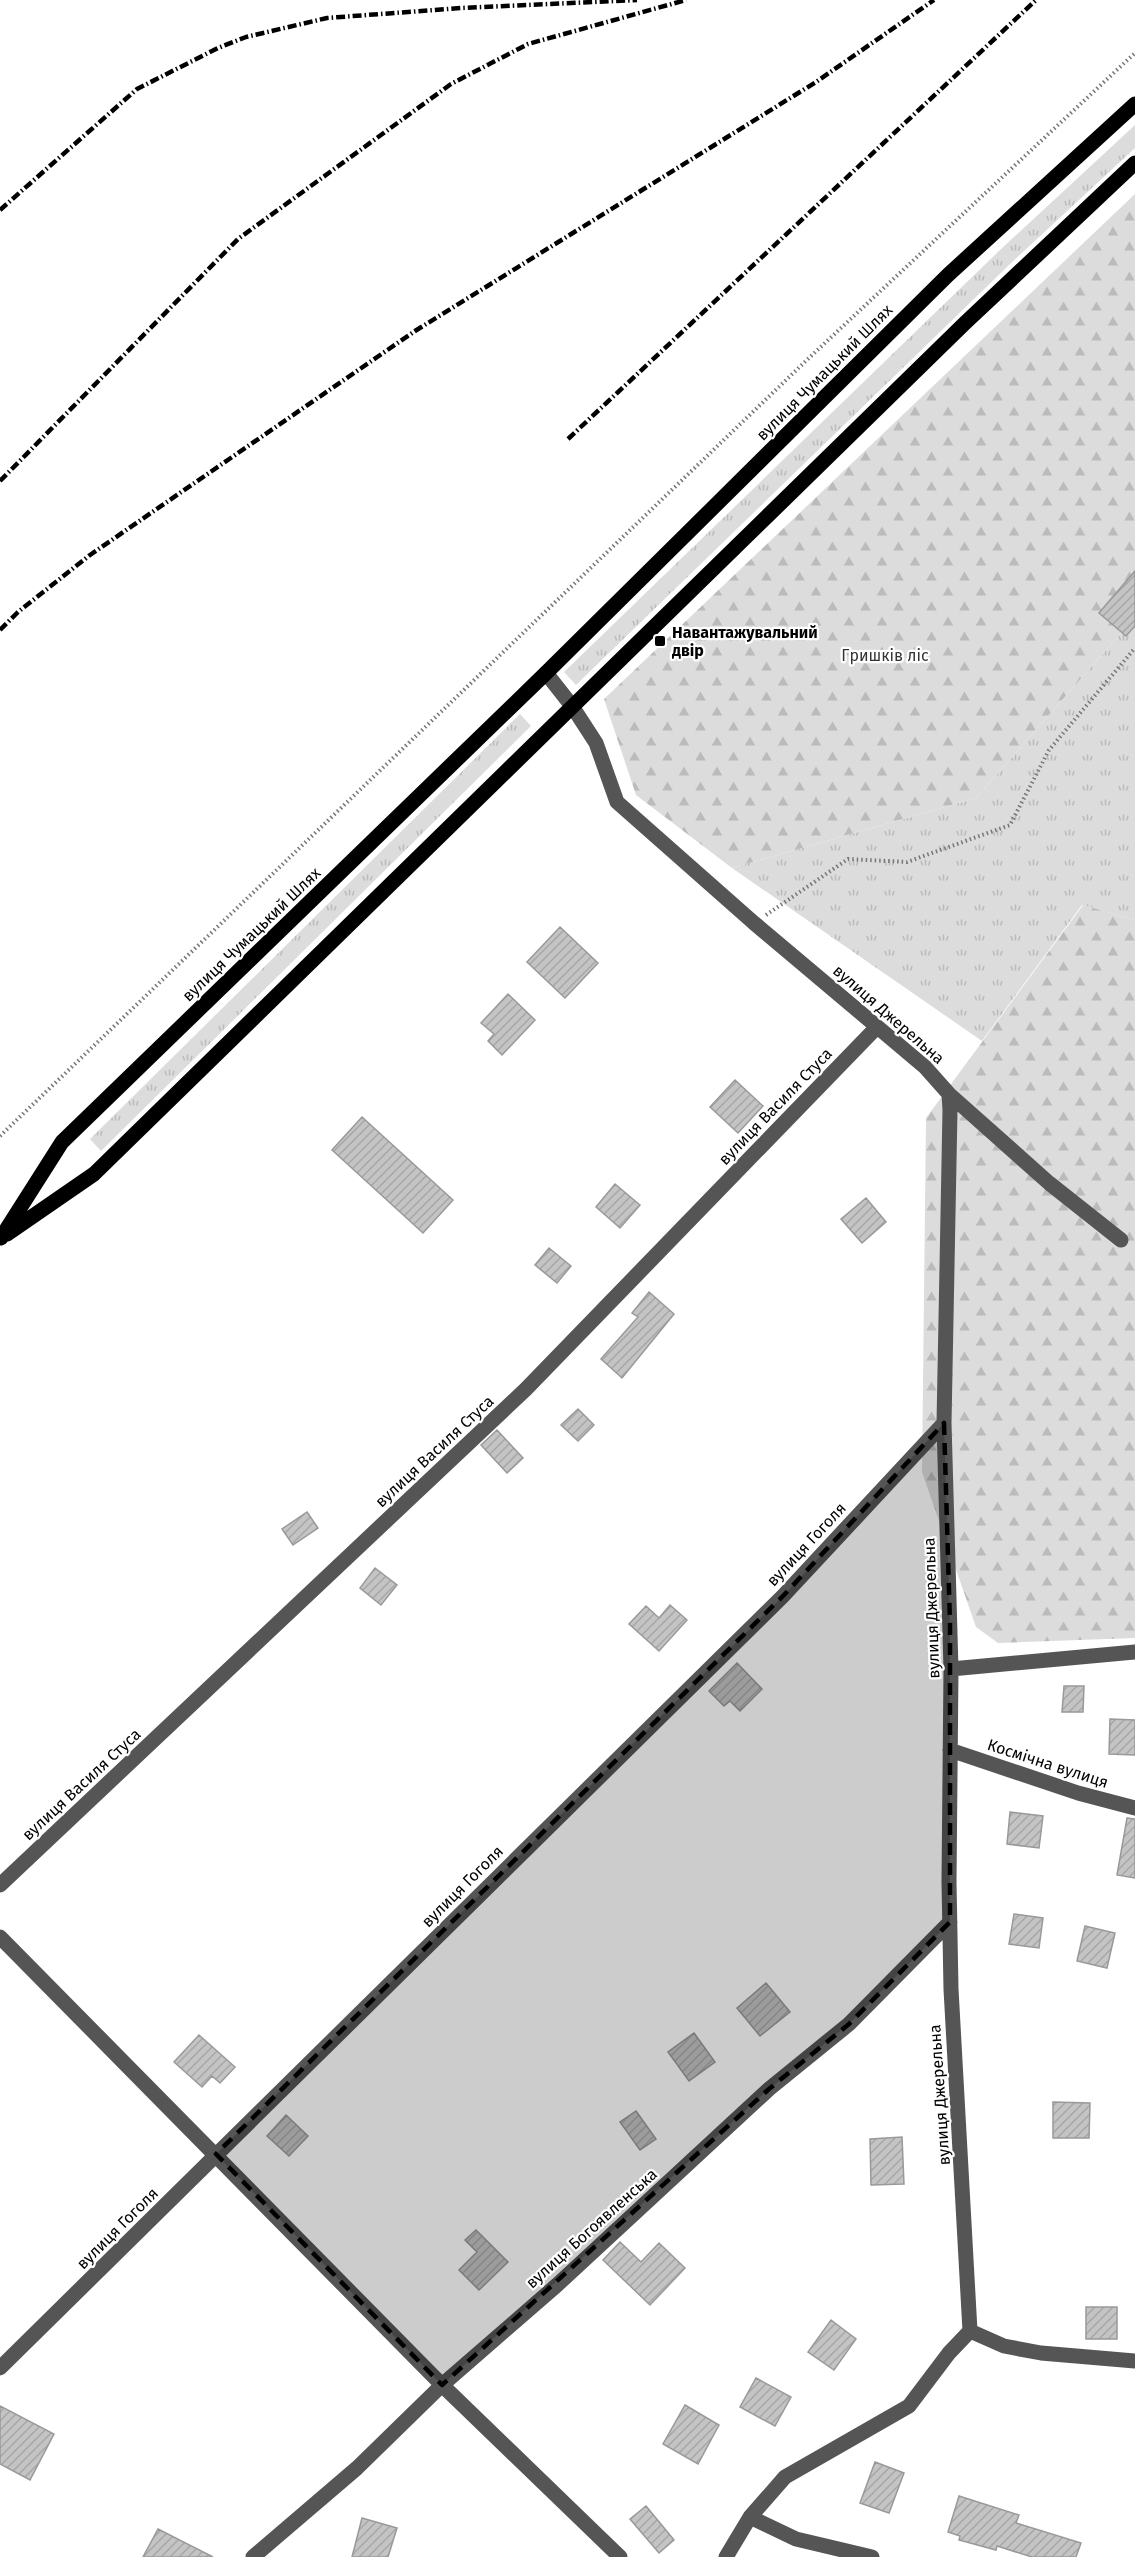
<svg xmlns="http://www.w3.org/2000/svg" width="1135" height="2557" font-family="'Fira Sans',sans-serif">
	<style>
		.grass { fill: url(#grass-tufts) }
		.forest { fill: url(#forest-firs) }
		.building { fill: url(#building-hatch); stroke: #999; stroke-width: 1.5 }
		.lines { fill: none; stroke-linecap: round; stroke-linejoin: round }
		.path { stroke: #777; stroke-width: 4; stroke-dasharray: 1.5 3; stroke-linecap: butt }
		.minor { stroke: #555; stroke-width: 15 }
		.major { stroke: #000; stroke-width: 15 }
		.rail { stroke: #000; stroke-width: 4.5; stroke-dasharray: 9 3 1.5 3; stroke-linecap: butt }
		.marked { fill: #000; fill-opacity: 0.2; stroke: #000; stroke-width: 4.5; stroke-dasharray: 12 8; stroke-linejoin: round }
		.poi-dot { fill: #000; stroke: #fff; stroke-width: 2 }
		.labels { text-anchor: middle; stroke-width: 4.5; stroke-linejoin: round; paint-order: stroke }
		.street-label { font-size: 16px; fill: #000; stroke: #fff }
		.poi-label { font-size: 16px; font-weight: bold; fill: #000; stroke: #fff; text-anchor: start }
		.park-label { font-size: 16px; fill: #333; stroke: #fff }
	</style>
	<defs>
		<pattern id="grass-tufts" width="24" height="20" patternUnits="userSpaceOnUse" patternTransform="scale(1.5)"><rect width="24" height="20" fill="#dcdcdc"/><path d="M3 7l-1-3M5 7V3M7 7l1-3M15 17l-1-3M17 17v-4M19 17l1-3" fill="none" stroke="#bbb"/></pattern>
		<pattern id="forest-firs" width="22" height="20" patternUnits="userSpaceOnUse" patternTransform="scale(1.5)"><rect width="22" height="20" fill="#dcdcdc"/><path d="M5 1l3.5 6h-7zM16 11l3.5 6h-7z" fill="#bbb"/></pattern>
		<pattern id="building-hatch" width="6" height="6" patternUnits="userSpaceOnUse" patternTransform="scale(1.5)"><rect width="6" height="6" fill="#c4c4c4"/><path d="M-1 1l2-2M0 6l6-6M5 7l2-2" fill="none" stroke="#a7a7a7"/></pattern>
	</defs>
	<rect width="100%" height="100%" fill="#fff"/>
	<path class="grass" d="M1135,125V148L1010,264L576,685L564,672L1000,250Z
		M1135,617V920L1082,905L982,1041L732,868L976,798Z
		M520,714L531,726L101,1151L90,1139Z"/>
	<path class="forest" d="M1135,194V617L976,798L732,868L636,795L604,699Z
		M1083,905L1135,920V1638L998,1643L976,1627L922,1472L926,1118Z"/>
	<path class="building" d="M1135,571V626L1126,636L1099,613Z
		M560,927L598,963L565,998L527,962Z
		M508,994L535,1020L502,1055L488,1041L494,1034L481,1023Z
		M735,1080L763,1106L738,1133L710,1107Z
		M362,1117L453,1200L423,1233L332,1150Z
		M615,1184L640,1205L620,1228L596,1207Z
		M866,1198L886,1222L862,1243L841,1219Z
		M549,1248L571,1266L557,1283L535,1265Z
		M649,1292L674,1314L622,1378L601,1359L638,1317L632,1313Z
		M578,1409L594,1425L578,1441L561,1425Z
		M497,1430L523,1458L507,1473L481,1445Z
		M307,1512L318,1528L293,1545L282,1529Z
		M375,1568L397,1585L381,1605L360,1588Z
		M670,1605L687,1620L659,1651L629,1624L646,1606L659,1618Z
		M737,1663L762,1689L740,1711L730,1701L724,1706L709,1691Z
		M1064,1686H1084L1083,1712H1062Z
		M1110,1719L1135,1720V1755L1109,1754Z
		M1010,1812L1043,1816L1039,1848L1007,1844Z
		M1127,1818L1135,1819V1878L1117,1875Z
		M1014,1914L1043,1918L1039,1948L1009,1944Z
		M1085,1926L1115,1933L1107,1968L1077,1961Z
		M766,1983L790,2012L760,2036L737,2008Z
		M694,2033L715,2062L689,2081L668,2052Z
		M199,2035L235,2067L220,2083L212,2076L202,2087L174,2062Z
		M1053,2102L1090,2103L1089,2138H1053Z
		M636,2111L656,2139L640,2150L620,2122Z
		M286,2115L308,2136L289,2156L267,2136Z
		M902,2137L904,2184L871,2185L870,2139Z
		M476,2230L508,2262L479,2290L459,2270L477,2252L465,2240Z
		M620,2242L641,2262L659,2243L685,2268L650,2305L603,2260Z
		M1086,2307H1117V2339H1086Z
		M831,2320L856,2339L834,2370L808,2352Z
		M756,2378L791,2397L775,2426L740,2407Z
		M685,2405L719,2425L698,2464L663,2444Z
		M0,2406L54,2434L30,2480L0,2464Z
		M875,2462L904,2473L889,2513L860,2503Z
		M959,2496L1019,2515L1016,2523L1081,2543L1076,2557H1032L997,2546L996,2550L959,2540L960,2536L948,2532Z
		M646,2506L674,2540L659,2553L630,2519Z
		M362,2518L397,2528L388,2557H352Z
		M158,2529L213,2557H143Z"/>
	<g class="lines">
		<path class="path" d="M766,915L848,859L907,862L1010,825L1049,750L1135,648
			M0,1136L810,357L1135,53"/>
		<path class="minor" d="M546,673L572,706L596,743L617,802L754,923L925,1067L949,1094L950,1110L944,1423L951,1669L949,1882L951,1989L970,2331L949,2353L909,2406L785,2477L750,2517L726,2557
			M949,1094L1049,1183L1121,1240
			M951,1669L1135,1652
			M950,1750L1078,1793L1135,1808
			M0,1885L526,1389L877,1027
			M0,1937L442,2385L620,2557
			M970,2331L1004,2346L1041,2353L1135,2361
			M0,2368L783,1596L944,1423
			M750,2517L796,2539L872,2557
			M253,2557L357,2468L442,2385L557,2285L769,2089L849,2024L950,1922"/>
		<path class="major" d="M7,1234L94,1174L965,323L1135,163
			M1,1238L62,1142L546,673L948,275L1135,104"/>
		<path class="rail" d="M0,210L137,89L218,48L246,37L327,18L461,8L637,0
			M568,439L1036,0
			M0,481L238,239L451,84L528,44L686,0
			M0,630L18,612L90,555L415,331L816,82L934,0"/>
	</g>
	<path class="marked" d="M944,1423L950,1623V1922L849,2024L769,2089L442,2385L216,2154L783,1596Z"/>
	<rect class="poi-dot" x="654" y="635" width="12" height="12" rx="3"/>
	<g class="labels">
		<g class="street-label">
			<text transform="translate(824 372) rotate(-45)" y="6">вулиця Чумацький Шлях</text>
			<text transform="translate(251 934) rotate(-44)" y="6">вулиця Чумацький Шлях</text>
			<text transform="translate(889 1014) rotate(41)" y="6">вулиця Джерельна</text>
			<text transform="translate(775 1106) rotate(-46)" y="6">вулиця Василя Стуса</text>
			<text transform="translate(434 1451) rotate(-43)" y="6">вулиця Василя Стуса</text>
			<text transform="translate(806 1544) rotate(-47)" y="6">вулиця Гоголя</text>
			<text transform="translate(931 1608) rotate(-92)" y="6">вулиця Джерельна</text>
			<text transform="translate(1048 1763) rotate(18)" y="6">Космічна вулиця</text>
			<text transform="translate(81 1784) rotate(-43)" y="6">вулиця Василя Стуса</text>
			<text transform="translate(462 1886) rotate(-45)" y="6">вулиця Гоголя</text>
			<text transform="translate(939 2095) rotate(-94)" y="6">вулиця Джерельна</text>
			<text transform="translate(117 2228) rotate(-45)" y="6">вулиця Гоголя</text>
			<text transform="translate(591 2228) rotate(-42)" y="6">вулиця Богоявленська</text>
		</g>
		<g class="poi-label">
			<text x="672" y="638">Навантажувальний<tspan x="672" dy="18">двір</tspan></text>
		</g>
		<g class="park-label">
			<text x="885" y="661">Гришків ліс</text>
		</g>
	</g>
</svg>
